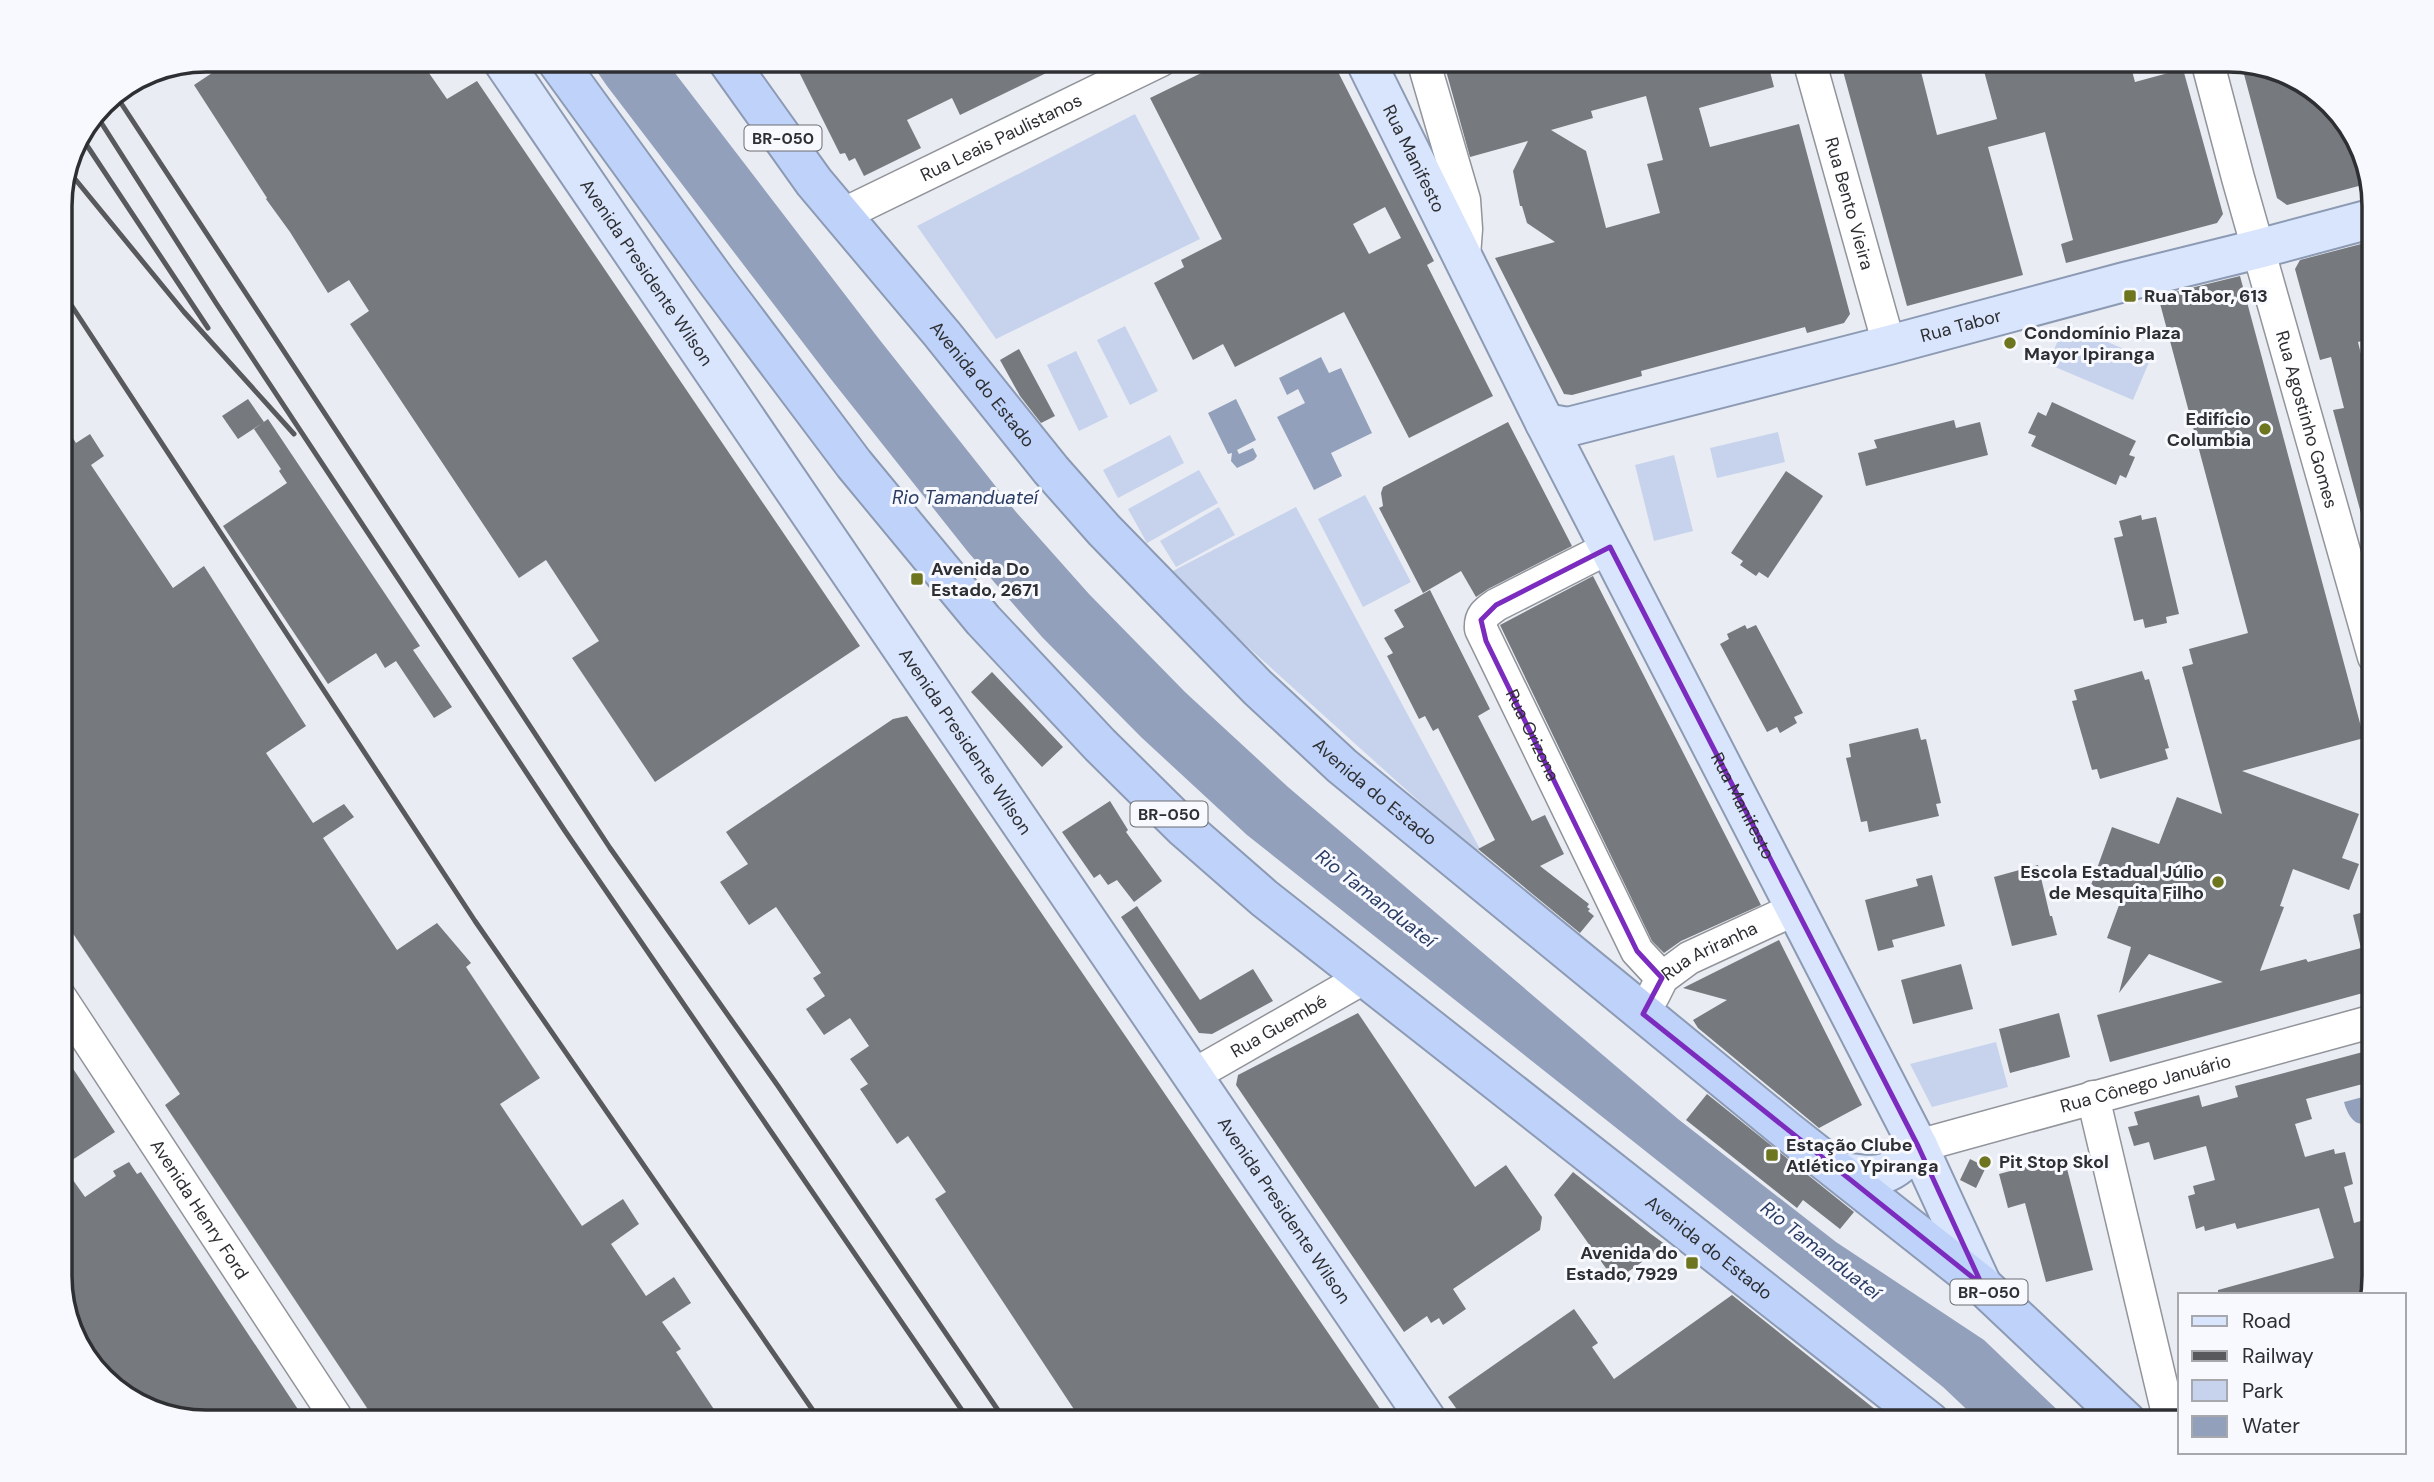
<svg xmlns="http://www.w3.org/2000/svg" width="2434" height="1482" font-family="'DM Sans',sans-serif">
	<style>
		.green { fill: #c7d3ed }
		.water { fill: #92a0bb }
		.building { fill: #76797e; fill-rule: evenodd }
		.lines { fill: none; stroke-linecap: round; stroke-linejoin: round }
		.minor-casing { stroke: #91949a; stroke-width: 35 }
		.major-casing { stroke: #8c9ab4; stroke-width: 42 }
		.highway-casing { stroke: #8c9ab4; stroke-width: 42 }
		.minor { stroke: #fff; stroke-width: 32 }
		.major { stroke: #d9e5fc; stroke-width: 38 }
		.highway { stroke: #bfd3fa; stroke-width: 38 }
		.rail { stroke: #57595c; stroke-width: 5 }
		.marked { fill: none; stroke: #7b2cbf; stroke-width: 5; stroke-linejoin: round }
		.poi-dot { fill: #6d751e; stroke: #f7f9ff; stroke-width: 2.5 }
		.labels { text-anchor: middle; stroke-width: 6; stroke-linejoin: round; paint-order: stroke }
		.shield { fill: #f7f9ff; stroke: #6a6c70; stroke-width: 2 }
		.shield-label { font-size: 16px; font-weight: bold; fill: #2e2f32 }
		.street-label { font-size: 18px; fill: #2e2f32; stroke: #f7f9ff }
		.poi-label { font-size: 18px; font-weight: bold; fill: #2e2f32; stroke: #f7f9ff; text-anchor: start }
		.water-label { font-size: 19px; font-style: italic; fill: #2a3c64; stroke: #f7f9ff }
		.rim { fill: none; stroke: #2e2f32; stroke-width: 3.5 }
	</style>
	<rect width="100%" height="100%" fill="#e9ecf2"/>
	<path class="green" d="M1135,114L1200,239L996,339L917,226Z
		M2065,324L2150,360L2133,400L2048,364Z
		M1125,326L1158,391L1130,405L1097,340Z
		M1076,351L1108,417L1079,431L1047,365Z
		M1778,432L1785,462L1717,478L1710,448Z
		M1170,435L1184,463L1118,498L1103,470Z
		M1674,455L1693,531L1654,541L1635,465Z
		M1199,470L1218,503L1147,543L1128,509Z
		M1365,495L1411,582L1363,607L1318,519Z
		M1219,507L1235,535L1176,567L1160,541Z
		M1296,507L1480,849L1474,851L1167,574Z
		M1996,1042L2008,1087L1932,1107L1910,1064Z"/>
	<path class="water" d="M589,60H665L879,339L1016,512L1089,594L1185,692L1288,787L1678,1119L1836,1242L1984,1340L2070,1422H1980L1943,1387L1247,835L1141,737L1042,637L968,552L830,378L607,86Z
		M1321,357L1329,373L1341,368L1372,433L1331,453L1342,476L1314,490L1277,417L1305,403L1298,389L1287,395L1279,378Z
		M1236,399L1256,440L1237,450L1239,454L1253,448L1257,456L1254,460L1237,468L1231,461L1232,453L1228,454L1208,413Z
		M2374,1094V1117C2359,1133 2348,1118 2344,1102Z"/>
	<path class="building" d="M214,60H420L447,99L477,81L860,646L655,782L572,658L599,641L546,560L519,578L350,324L369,311L349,280L328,293L290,232L266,199L267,198L194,85L218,69Z
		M793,60H1073L960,115L952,98L907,120L921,148L864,176L855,158L849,161L845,153L840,154Z
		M1228,60H1332L1434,261L1427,265L1493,396L1409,438L1344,312L1235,367L1223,344L1193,360L1154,283L1184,267L1181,260L1222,239L1150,98ZM1385,207L1401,238L1369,254L1353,224Z
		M1443,60H1613L1614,66L1639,60H1767L1774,87L1699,108L1710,147L1799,124L1850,314L1844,323L1807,333L1805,327L1641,371L1642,376L1572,395L1564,394L1495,258L1555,242L1527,223L1522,206H1520L1513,171L1528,141L1470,157ZM1646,96L1663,160L1647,164L1660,213L1606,228L1586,151L1551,130L1593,118L1591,111Z
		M1840,60H1918L1937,135L1997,119L1981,60H2129L2135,82L2183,69L2223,214L2217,223L2066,263L2061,244L2073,240L2045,132L1988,147L2023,275L1907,306Z
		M2241,63L2302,79L2355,132L2370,183L2287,205L2277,198Z
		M2361,244L2374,298V338L2358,342L2369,387L2374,386V542L2369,543L2333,410L2344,408L2331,357L2320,360L2295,269L2300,260Z
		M2240,276L2364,738L2242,771L2359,814L2342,858L2359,864L2349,890L2293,869L2280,906L2284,907L2260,971L2306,959L2308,962L2361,948L2353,915L2374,909V990L2110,1062L2097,1015L2223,982L2149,954L2119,993L2131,947L2107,938L2122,897L2091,885L2112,827L2159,844L2177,797L2222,814L2182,667L2193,664L2189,649L2248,633L2158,296Z
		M1019,349L1055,416L1041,423L1020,396L1000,360Z
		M248,399L264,422L238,439L222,416Z
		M2052,402L2136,441L2129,455L2135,457L2126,478L2120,475L2116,485L2031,446L2036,436L2028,433L2038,412L2046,416Z
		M60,418L76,443L90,434L104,456L91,465L173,588L204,566L306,726L266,753L313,823L344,804L354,817L323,838L397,950L437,923L471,963L466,967L540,1078L500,1104L582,1226L623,1199L639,1224L611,1244L646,1296L674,1277L691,1303L662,1322L681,1349L676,1352L723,1423H377L165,1105L180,1094L60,914Z
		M268,419L420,646L413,650L452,707L434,718L396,661L385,668L376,653L328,684L223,526L287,483L279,471L281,469L254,429Z
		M1954,420L1956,428L1980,422L1988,455L1866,486L1858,453L1877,448L1874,440Z
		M1508,422L1572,546L1488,589L1476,597L1461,571L1423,593L1379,508L1383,506L1381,493L1383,487Z
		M1786,471L1823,496L1768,578L1759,572L1756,576L1740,565L1743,561L1731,553Z
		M2141,515L2142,520L2156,517L2179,614L2166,617L2167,623L2145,628L2143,619L2134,621L2114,538L2123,536L2119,521Z
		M1593,576L1761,905L1681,941L1664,953L1652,941L1500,625Z
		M1430,590L1490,709L1478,716L1532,821L1545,815L1564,854L1540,866L1589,904L1587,907L1590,909L1588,911L1594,916L1580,933L1478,849L1495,840L1438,728L1433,731L1425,716L1419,719L1387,656L1393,653L1384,638L1404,627L1394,610Z
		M1745,625L1747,629L1756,625L1803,713L1794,717L1797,723L1780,733L1777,727L1767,732L1720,644L1729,639L1727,634Z
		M2142,671L2145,680L2149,679L2169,748L2165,749L2168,759L2100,779L2097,769L2092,770L2072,701L2077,700L2074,690Z
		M992,672L1063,747L1042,767L971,692Z
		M907,716L984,829L1389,1422L1083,1423L935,1199L946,1192L908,1136L897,1144L860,1089L868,1084L850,1059L869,1046L850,1018L824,1035L806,1009L825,996L813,978L821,973L776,907L749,925L720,882L748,864L726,832L893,719Z
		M1918,728L1921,740L1926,739L1941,803L1936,804L1939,816L1869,832L1867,821L1861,822L1846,758L1851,757L1849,744Z
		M1110,801L1128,830L1126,832L1162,881L1134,902L1117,880L1108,885L1100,874L1094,878L1062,832Z
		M2038,865L2050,916H2052L2057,935L2012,946L1994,877Z
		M1932,875L1945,926L1892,940L1894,947L1878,951L1865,900L1918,886L1916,879Z
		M1137,906L1200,1000L1253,969L1273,1001L1212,1034L1199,1033L1121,917Z
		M1779,940L1862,1105L1819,1128L1698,1028L1693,1020L1727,1000L1683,988Z
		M1961,964L1973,1009L1913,1024L1901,980Z
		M1358,1013L1475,1187L1506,1165L1542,1217L1540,1230L1453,1289L1466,1309L1443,1325L1439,1318L1431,1323L1427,1316L1404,1332L1236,1085L1238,1075Z
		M2059,1013L2070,1057L2010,1073L1999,1029Z
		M60,1049L115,1132L63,1166L85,1197L116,1176L113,1171L129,1162L137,1174L141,1172L307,1423H206L132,1403L79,1350L60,1286Z
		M2374,1049V1081L2306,1099L2312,1119L2295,1124L2305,1157L2334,1149L2335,1154L2345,1152L2353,1184L2344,1187L2354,1223L2374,1217V1277L2370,1295H2218V1290L2334,1258L2319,1208L2237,1229L2235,1223L2205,1231L2204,1226L2196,1229L2188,1196L2195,1194L2193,1186L2215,1180L2206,1146L2154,1160L2149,1142L2134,1146L2128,1127L2138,1125L2134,1112L2199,1095L2202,1107L2238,1097L2235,1086Z
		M1707,1094L1854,1212L1840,1229L1803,1200L1797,1208L1686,1120Z
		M2064,1157L2093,1270L2046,1282L2025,1203L2008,1208L1999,1174Z
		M1970,1159L1986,1167L1976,1188L1960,1180Z
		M1573,1172L1651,1234L1666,1245L1615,1281L1554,1195Z
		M1732,1295L1891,1422H1466L1448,1397L1574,1309L1598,1343L1592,1347L1614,1379Z"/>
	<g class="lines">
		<g class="minor-casing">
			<g id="minor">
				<path d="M1423,60L1464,200L1466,229L1464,256"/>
				<path id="s1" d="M1809,60L1889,345"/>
				<path id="s2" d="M2207,60L2238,178L2374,657"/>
				<path id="s3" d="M842,215L1161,60"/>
				<path id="s4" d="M1610,547L1496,605C1486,612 1480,616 1481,629L1637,951L1662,978"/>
				<path id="s5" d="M1653,996L1662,978L1689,958L1795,909"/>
				<path id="s6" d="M60,997L339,1422"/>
				<path id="s7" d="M1192,1076L1365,977"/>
				<path d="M2093,1097L2170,1422"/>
				<path id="s8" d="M1918,1146L2374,1021"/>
			</g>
		</g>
		<g class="major-casing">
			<g id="major">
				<path id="s9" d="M502,60L1428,1422"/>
				<path id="s10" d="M1365,60L1545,423L1918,1146L1982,1285"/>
				<path id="s11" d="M1545,423L1568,427L1889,345L2124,282L2258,249L2374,218"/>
				<path d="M1841,1172C1883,1177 1888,1179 1918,1146"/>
			</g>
		</g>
		<g class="highway-casing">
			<g id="highway">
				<path id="s12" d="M556,60L715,279L854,464L983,620L1100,745L1184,828L1264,898L1930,1422"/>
				<path id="s13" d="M727,60L814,182L942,334L1051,470L1104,530L1258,688L1342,766L1786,1130L1982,1285L2127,1422"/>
			</g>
		</g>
		<use href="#minor" class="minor"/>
		<use href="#major" class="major"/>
		<use href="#highway" class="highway"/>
		<path class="rail" d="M115,94L610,848L778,1086L1006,1422
			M95,113L216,303L565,831L970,1422
			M80,135L208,328
			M66,168L184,312L294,434
			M60,288L475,921L821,1422"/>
	</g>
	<path class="marked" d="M1610,547L1918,1146L1982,1285L1643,1014L1662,978L1637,951L1486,641L1481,620L1496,605Z"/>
	<g class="poi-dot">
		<rect x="2123" y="289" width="14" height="14" rx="3.5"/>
		<circle cx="2010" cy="343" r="7"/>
		<circle cx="2265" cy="429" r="7"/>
		<rect x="910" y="572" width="14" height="14" rx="3.5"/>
		<circle cx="2218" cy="882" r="7"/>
		<rect x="1765" y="1148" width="14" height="14" rx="3.5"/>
		<circle cx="1985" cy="1162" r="7"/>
		<rect x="1685" y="1256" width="14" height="14" rx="3.5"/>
	</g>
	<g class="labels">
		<g class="shield">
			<rect x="744.5" y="125.5" width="77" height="25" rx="5"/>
			<rect x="1130.5" y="801.5" width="77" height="25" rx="5"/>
			<rect x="1950.5" y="1279.5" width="77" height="25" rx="5"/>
		</g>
		<g class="shield-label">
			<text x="783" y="144">BR-050</text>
			<text x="1169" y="820">BR-050</text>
			<text x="1989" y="1298">BR-050</text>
		</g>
		<g class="street-label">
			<text dy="6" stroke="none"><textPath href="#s3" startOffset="177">Rua Leais Paulistanos</textPath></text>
			<text dy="6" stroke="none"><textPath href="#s10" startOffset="110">Rua Manifesto</textPath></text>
			<text dy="6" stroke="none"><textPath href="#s1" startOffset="149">Rua Bento Vieira</textPath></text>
			<text dy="6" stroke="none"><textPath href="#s9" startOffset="257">Avenida Presidente Wilson</textPath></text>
			<text dy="6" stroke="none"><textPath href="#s11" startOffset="429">Rua Tabor</textPath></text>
			<text dy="6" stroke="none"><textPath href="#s13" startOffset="413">Avenida do Estado</textPath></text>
			<text dy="6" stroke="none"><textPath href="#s2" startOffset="373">Rua Agostinho Gomes</textPath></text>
			<text dy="6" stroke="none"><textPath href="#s4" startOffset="276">Rua Orizona</textPath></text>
			<text dy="6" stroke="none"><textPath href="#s9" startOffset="824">Avenida Presidente Wilson</textPath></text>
			<text dy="6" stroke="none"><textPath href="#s13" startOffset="980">Avenida do Estado</textPath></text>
			<text dy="6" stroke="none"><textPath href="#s10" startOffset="836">Rua Manifesto</textPath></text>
			<text dy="6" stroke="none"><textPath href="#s5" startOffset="75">Rua Ariranha</textPath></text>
			<text dy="6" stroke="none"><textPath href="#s7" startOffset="100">Rua Guembé</textPath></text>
			<text dy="6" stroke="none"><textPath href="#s8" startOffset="236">Rua Cônego Januário</textPath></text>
			<text dy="6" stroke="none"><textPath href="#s6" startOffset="254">Avenida Henry Ford</textPath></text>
			<text dy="6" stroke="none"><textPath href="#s9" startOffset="1391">Avenida Presidente Wilson</textPath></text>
			<text dy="6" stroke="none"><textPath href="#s12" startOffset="1666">Avenida do Estado</textPath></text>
		</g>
		<g class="poi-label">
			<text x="2144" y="302">Rua Tabor, 613</text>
			<text x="2024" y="339">Condomínio Plaza<tspan x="2024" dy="21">Mayor Ipiranga</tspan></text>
			<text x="2251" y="425" text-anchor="end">Edifício<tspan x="2251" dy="21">Columbia</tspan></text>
			<text x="931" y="575">Avenida Do<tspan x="931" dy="21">Estado, 2671</tspan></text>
			<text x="2204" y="878" text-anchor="end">Escola Estadual Júlio<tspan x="2204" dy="21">de Mesquita Filho</tspan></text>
			<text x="1786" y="1151">Estação Clube<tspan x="1786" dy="21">Atlético Ypiranga</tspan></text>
			<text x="1999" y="1168">Pit Stop Skol</text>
			<text x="1678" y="1259" text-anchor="end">Avenida do<tspan x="1678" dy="21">Estado, 7929</tspan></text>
		</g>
		<g class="water-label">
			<text x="965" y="504">Rio Tamanduateí</text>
			<text transform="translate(1376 898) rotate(38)" y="7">Rio Tamanduateí</text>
			<text transform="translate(1821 1250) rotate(38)" y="7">Rio Tamanduateí</text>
		</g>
	</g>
	<path d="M0 0H2434V1482H0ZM206 72H2228A134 134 0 0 1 2362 206V1276A134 134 0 0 1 2228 1410H206A134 134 0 0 1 72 1276V206A134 134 0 0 1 206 72Z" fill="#f7f9ff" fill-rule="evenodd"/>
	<path class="rim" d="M206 72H2228A134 134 0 0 1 2362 206V1276A134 134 0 0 1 2228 1410H206A134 134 0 0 1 72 1276V206A134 134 0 0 1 206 72Z"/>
	<rect x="2178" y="1293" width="228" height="161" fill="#f7f9ff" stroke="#a7a8ad" stroke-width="2"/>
	<rect x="2192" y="1316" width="35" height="10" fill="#d9e5fc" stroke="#a7a8ad" stroke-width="2"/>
	<text x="2242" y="1328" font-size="21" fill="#2e2f32">Road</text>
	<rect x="2192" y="1351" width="35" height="10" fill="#57595c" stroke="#a7a8ad" stroke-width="2"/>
	<text x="2242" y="1363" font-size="21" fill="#2e2f32">Railway</text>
	<rect x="2192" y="1380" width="35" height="21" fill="#c7d3ed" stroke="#a7a8ad" stroke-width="2"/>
	<text x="2242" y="1398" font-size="21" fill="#2e2f32">Park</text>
	<rect x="2192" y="1416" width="35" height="21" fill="#92a0bb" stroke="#a7a8ad" stroke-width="2"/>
	<text x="2242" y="1433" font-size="21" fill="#2e2f32">Water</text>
</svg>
